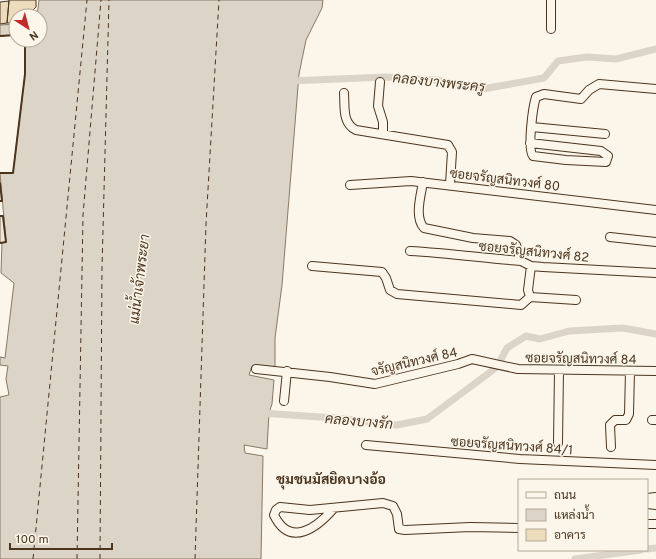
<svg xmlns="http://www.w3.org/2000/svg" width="656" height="559" font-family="Overpass,Sarabun,sans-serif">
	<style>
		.green { fill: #ede6d9; stroke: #887966 }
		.water { fill: #dcd4c6; stroke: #887966 }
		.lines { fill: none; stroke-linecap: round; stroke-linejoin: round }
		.canal { stroke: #dcd4c6; stroke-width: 7 }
		.ferry { stroke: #4a3520; stroke-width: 1; stroke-dasharray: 5 4; stroke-linecap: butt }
		.building { fill: #ecdcbc; stroke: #4a3520 }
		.minor-casing { stroke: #4a3520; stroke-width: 10 }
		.minor { stroke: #fbf6e9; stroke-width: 8 }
		.wall { stroke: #4a3520; stroke-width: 2 }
		.labels { text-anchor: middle; stroke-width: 3; stroke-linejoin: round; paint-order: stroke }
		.street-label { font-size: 13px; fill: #4a3520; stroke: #fbf6e9 }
		.water-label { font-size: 14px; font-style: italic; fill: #4a3520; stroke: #fbf6e9 }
		.neighbourhood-label { font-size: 14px; font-weight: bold; fill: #4a3520; stroke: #fbf6e9 }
	</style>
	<rect width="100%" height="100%" fill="#fbf6e9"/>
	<path class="green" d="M0,216H3L6,242L0,243Z"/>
	<path class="water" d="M39,0H323L322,8L306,40L299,74L282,285L275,338V369L252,366L249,375L274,380L272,404L269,413L267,449L244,445L245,453L263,456L261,559H0V397L9,395L6,379L8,366L0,365V357L5,358L14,283L1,273L2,243L6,242L0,173H13L25,74V40H40V16H37Z
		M16,24V35L0,36V25Z"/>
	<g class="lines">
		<path class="canal" d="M290,81L386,77L436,80L483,89L544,78L558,61L587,57L616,59L656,49
			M260,413L336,418L397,425L427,419L497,367L507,348L526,336L540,339L569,331L623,328L656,334
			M647,549L656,548
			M575,559L641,550"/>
		<path class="ferry" d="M33,559L87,0
			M77,559L83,215L101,0
			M100,559L102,268L109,0
			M195,559L206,224L219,0"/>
	</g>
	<path class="building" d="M9,0H36V7L27,16H16V23H7Z
		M9,1L7,23L0,24V2Z"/>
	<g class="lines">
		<g class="minor-casing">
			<path id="minor" d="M551,29V0
				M380,82L378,106L383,122V134
				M344,93C345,107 342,123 356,130L448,145L452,152L450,184
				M532,127L605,134
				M530,143L601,151L608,156L606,162L566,160L533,156C527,149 533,106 536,97L544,94L581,99L589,90L599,84L656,89
				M423,182C421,195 414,217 424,228L473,238L510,241L516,245L521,261
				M350,185L411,181L656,210
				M610,237L656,242
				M410,251C447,253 484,258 521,261L531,266L543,267L656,273
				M312,266L382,272L386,278L390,290L397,294L521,305L530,297L576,300
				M530,297L528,290L531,266
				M256,369L330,377L375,384L458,364L472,359L518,369L656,371
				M284,401L287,371
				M652,420H656
				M558,443L559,370
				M366,445L520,459L656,465
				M611,447L610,425L615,420H626L629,414L630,371
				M647,498L656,497
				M647,504L656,505
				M334,508C317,528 290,548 274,515L276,510L280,507L310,510L383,503L393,506L397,514L399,529L405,530L470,527L519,528
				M647,524H656"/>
		</g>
		<use href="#minor" class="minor"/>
		<path class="wall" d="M0,36L16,35
			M0,173H13L25,74V40
			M0,183L2,201H0
			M0,216H3L6,242L0,243"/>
	</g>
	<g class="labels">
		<g class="street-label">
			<text transform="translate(505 179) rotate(7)" y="5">ซอยจรัญสนิทวงศ์ 80</text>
			<text transform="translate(534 251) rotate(6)" y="5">ซอยจรัญสนิทวงศ์ 82</text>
			<text transform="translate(581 358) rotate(1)" y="5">ซอยจรัญสนิทวงศ์ 84</text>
			<text transform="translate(414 361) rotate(-13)" y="5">จรัญสนิทวงศ์ 84</text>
			<text transform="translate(512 445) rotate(4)" y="5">ซอยจรัญสนิทวงศ์ 84/1</text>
		</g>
		<g class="water-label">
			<text transform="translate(439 82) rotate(6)" y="5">คลองบางพระครู</text>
			<text transform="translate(139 279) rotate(-83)" y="5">แม่น้ำเจ้าพระยา</text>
			<text transform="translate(359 421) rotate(5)" y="5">คลองบางรัก</text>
		</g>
		<g class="neighbourhood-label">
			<text x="331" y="484">ชุมชนมัสยิดบางอ้อ</text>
		</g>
	</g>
	<rect x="518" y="479" width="130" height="72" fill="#fbf6e9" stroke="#b4a999"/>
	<rect x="526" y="492" width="20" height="6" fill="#fbf6e9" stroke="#b4a999"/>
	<text x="554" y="499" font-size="12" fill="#4a3520">ถนน</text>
	<rect x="526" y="509" width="20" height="12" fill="#dcd4c6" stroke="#b4a999"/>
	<text x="554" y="519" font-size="12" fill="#4a3520">แหล่งน้ำ</text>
	<rect x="526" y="529" width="20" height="12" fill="#ecdcbc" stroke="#b4a999"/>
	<text x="554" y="539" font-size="12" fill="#4a3520">อาคาร</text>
	<g transform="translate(28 28) rotate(144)"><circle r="19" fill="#fbf6e9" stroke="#b4a999"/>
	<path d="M0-3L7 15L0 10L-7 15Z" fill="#c62828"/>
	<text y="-6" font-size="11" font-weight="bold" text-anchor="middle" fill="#4a3520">N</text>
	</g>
	<path d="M10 543v6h102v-6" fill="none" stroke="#4a3520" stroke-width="2"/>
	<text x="16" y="543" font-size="12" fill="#4a3520" stroke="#fbf6e9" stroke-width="3" paint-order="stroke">100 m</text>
</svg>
